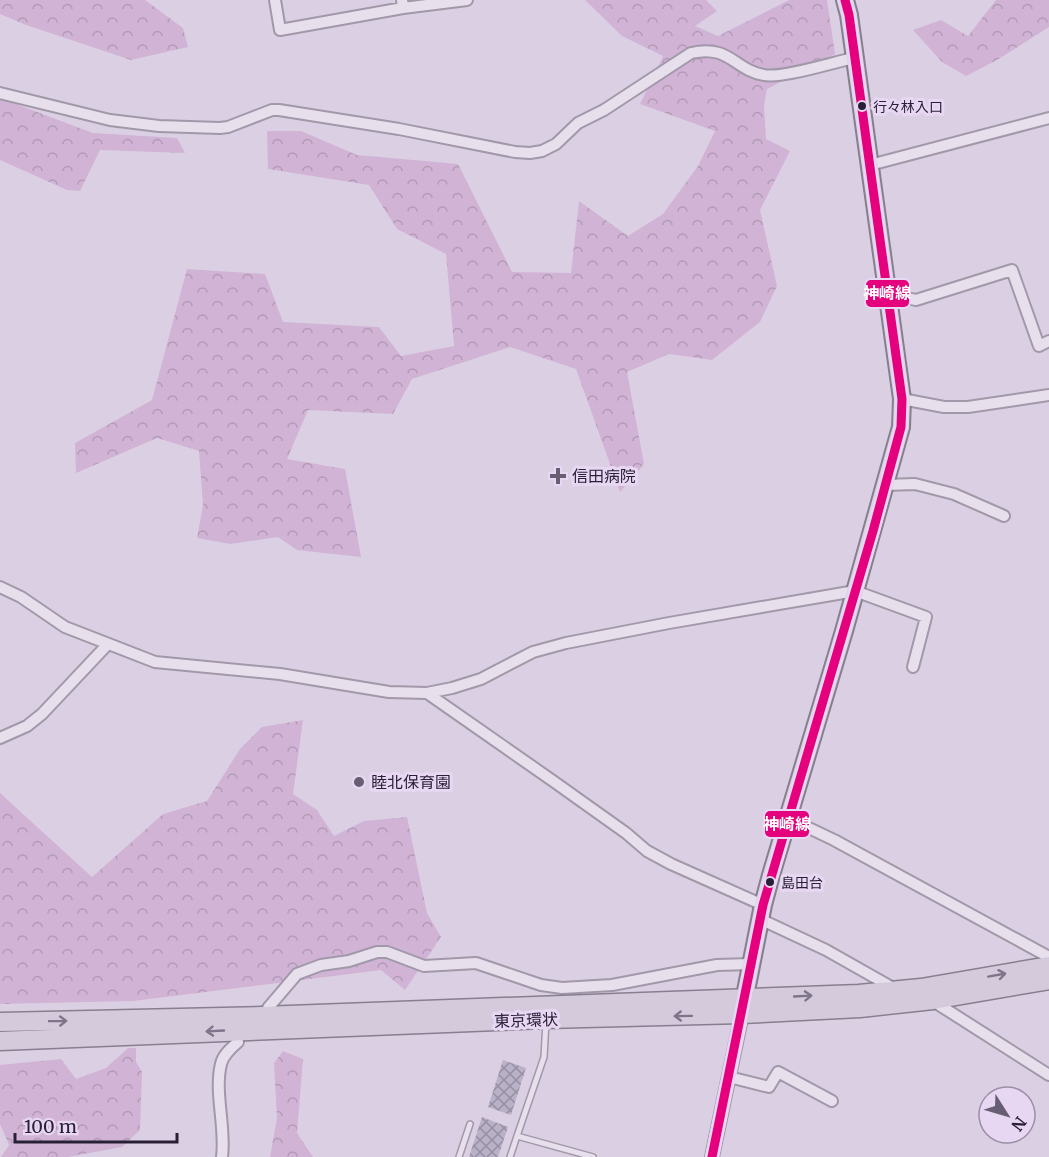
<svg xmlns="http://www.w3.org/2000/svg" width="1049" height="1157" font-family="Merriweather,'Noto Sans JP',serif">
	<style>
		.forest { fill: url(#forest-crowns) }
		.building { fill: url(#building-cross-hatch) }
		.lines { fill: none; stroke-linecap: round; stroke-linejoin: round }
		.service-casing { stroke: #a198a9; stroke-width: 8 }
		.minor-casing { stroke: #a198a9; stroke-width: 14 }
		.tertiary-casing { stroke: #a198a9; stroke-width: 16 }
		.primary-casing { stroke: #867f8e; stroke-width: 20 }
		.trunk-casing { stroke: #867f8e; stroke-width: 21 }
		.service { stroke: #e7e0ec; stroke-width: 5 }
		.minor { stroke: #e7e0ec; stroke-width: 10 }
		.tertiary { stroke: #e7e0ec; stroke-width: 14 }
		.primary { stroke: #dcd3e3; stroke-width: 16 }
		.trunk { stroke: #d4cadc; stroke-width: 18 }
		.bus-1-casing { stroke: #e8d7f3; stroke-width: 14 }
		.bus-1 { stroke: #e5007d; stroke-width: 9 }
		.oneway { stroke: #7e758a }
		.bus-dot { fill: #292037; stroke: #e8d7f3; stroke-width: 2 }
		.poi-dot { fill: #675e73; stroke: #e8d7f3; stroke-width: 2 }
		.labels { text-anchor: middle; stroke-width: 6; stroke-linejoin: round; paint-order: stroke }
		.bus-label { font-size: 14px; fill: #292037; stroke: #e8d7f3; text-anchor: start }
		.poi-label { font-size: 16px; fill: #292037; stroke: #e8d7f3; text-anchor: start }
		.street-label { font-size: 16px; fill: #292037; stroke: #e8d7f3 }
		.line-badge { stroke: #e8d7f3; stroke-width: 2 }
		.badge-label { font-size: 16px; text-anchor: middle; font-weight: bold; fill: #fff }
	</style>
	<defs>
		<pattern id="forest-crowns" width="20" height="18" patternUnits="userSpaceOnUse" patternTransform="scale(1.5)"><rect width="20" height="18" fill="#d1b3d5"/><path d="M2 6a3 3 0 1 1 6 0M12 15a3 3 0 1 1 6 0" fill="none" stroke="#b39ab7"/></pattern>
		<pattern id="building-cross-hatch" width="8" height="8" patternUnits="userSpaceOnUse" patternTransform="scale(1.5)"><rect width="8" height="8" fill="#b9b1c7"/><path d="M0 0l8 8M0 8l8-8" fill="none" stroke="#9690a2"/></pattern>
	</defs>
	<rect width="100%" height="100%" fill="#dbd0e3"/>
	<path class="forest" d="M0,0H145L183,28L188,47L131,60L26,25L0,14Z
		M585,0H706L717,11L695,26L718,36L789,0H827L835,54L767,89L764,105L766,139L790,151L760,210L777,286L760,322L712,360L669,354L627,372L644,464L620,492L576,369L510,347L412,379L393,414L308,410L287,459L345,469L361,557L297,550L278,537L230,544L197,538L203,505L199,451L157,438L76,473L75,443L152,400L187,269L265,274L283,322L379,327L401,356L454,346L446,254L397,229L369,185L268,169L267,131H301L357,155L458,164L512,272L571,273L579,201L628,236L663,214L698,166L715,131L640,104L663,56L622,36Z
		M996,0H1049V27L997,60L966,76L942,62L913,30L941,20L968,36Z
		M0,98L93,133L177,138L185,153L100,150L80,191L67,190L0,160Z
		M303,720L293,794L317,810L334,836L364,821L407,817L427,913L441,937L405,990L381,970L133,1001L0,1004V793L92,877L163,814L207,801L240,749L262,727Z
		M128,1048H136V1062L142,1072L140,1130L122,1147L68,1157H1L9,1145L0,1124V1065L61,1059L76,1079L106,1068Z
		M283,1051L303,1059L297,1133L313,1157H270L277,1118L274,1063Z"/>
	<path class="building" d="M503,1060L526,1068L511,1115L488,1107Z
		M482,1117L508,1127L498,1157H469Z"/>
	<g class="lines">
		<g class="service-casing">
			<path id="service" d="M546,1021L544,1057L517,1136L593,1157
				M459,1157L470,1124
				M510,1157L517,1136"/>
		</g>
		<g class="minor-casing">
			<path id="minor" d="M275,0L280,30L403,8L402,0
				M403,8L467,0
				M0,93L110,120L159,126L220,128L228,127L272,110H279L399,129L515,152L530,153L542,151L556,144L578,123L604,110L691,53C730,44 734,70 764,75C781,79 834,62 854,58
				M870,165L1049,118
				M887,294L916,300L1012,270L1039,346L1049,341
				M902,399L944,407H968L1049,395
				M886,485L915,484L954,494L1004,516
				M0,587L21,597L65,627L155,662L280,674L389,692L427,693L452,688L481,679L533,652L566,643L669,623L855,591L926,617L913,667
				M427,693L553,781L626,833L647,851L671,864L763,905
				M0,738L27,726L42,714L108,644
				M788,818L834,840L1049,957
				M760,919L826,950L895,989
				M933,1001L1049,1075
				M268,1008L297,974L321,965L349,961L377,952H387L424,966L476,963L541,985L562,988L612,985L717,965L751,964
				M729,1077L769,1087L778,1072L832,1101
				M222,1157C226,1127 214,1093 221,1064C223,1055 231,1048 238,1042"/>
		</g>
		<g class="tertiary-casing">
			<path id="tertiary" d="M712,1157L742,1014"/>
		</g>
		<g class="primary-casing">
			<path id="primary" d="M742,1011L763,905L771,875L844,631L901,427L902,399L849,15L845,0"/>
		</g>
		<g class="trunk-casing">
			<path id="trunk" d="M0,1022L262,1016L859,994L921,988L1049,966
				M0,1041L546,1019L742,1014L860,1008L933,1000L1049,980"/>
		</g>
		<use href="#service" class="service"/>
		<use href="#minor" class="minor"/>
		<use href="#tertiary" class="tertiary"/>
		<use href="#primary" class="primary"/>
		<use href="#trunk" class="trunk"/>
		<g class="bus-1-casing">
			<path id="bus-1" d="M712,1157L763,905L873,531L901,427L902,399L849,15L845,0"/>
		</g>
		<use href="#bus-1" class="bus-1"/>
	</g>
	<defs><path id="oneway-shaft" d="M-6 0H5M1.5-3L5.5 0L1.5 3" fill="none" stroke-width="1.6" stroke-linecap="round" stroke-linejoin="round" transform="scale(1.5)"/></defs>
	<g class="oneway">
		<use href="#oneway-shaft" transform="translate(997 975) rotate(-10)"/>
		<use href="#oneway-shaft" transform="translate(803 996) rotate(-3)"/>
		<use href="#oneway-shaft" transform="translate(683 1016) rotate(179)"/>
		<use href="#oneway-shaft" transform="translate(58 1021) rotate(-1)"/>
		<use href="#oneway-shaft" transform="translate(215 1031) rotate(177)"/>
	</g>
	<g class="bus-dot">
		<circle cx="862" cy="106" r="5"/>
		<circle cx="770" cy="882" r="5"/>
	</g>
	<g class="poi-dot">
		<path d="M555 467h6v6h6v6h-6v6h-6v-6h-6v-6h6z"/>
		<circle cx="359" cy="782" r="6"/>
	</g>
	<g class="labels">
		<g class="bus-label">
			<text x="873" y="112">行々林入口</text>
			<text x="781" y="888">島田台</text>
		</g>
		<g class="poi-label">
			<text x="572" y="482">信田病院</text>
			<text x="371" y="788">睦北保育園</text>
		</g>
		<g class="street-label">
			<text transform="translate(526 1020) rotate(-2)" y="6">東京環状</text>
		</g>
	</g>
	<g class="line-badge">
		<rect x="865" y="279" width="45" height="29" rx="6" fill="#e5007d"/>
		<rect x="764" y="810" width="46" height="28" rx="6" fill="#e5007d"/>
	</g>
	<g class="badge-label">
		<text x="887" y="299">神崎線</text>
		<text x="787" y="830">神崎線</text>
	</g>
	<g transform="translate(1007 1115) rotate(127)"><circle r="28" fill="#e8d7f3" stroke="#9c8ea8" stroke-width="1.5"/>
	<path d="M0-4.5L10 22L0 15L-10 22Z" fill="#675e73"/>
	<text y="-9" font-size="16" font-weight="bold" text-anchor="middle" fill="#292037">N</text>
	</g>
	<path d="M15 1133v9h162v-9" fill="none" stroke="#292037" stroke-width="3"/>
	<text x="24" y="1133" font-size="18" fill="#292037" stroke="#e8d7f3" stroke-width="4.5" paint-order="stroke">100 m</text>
</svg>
